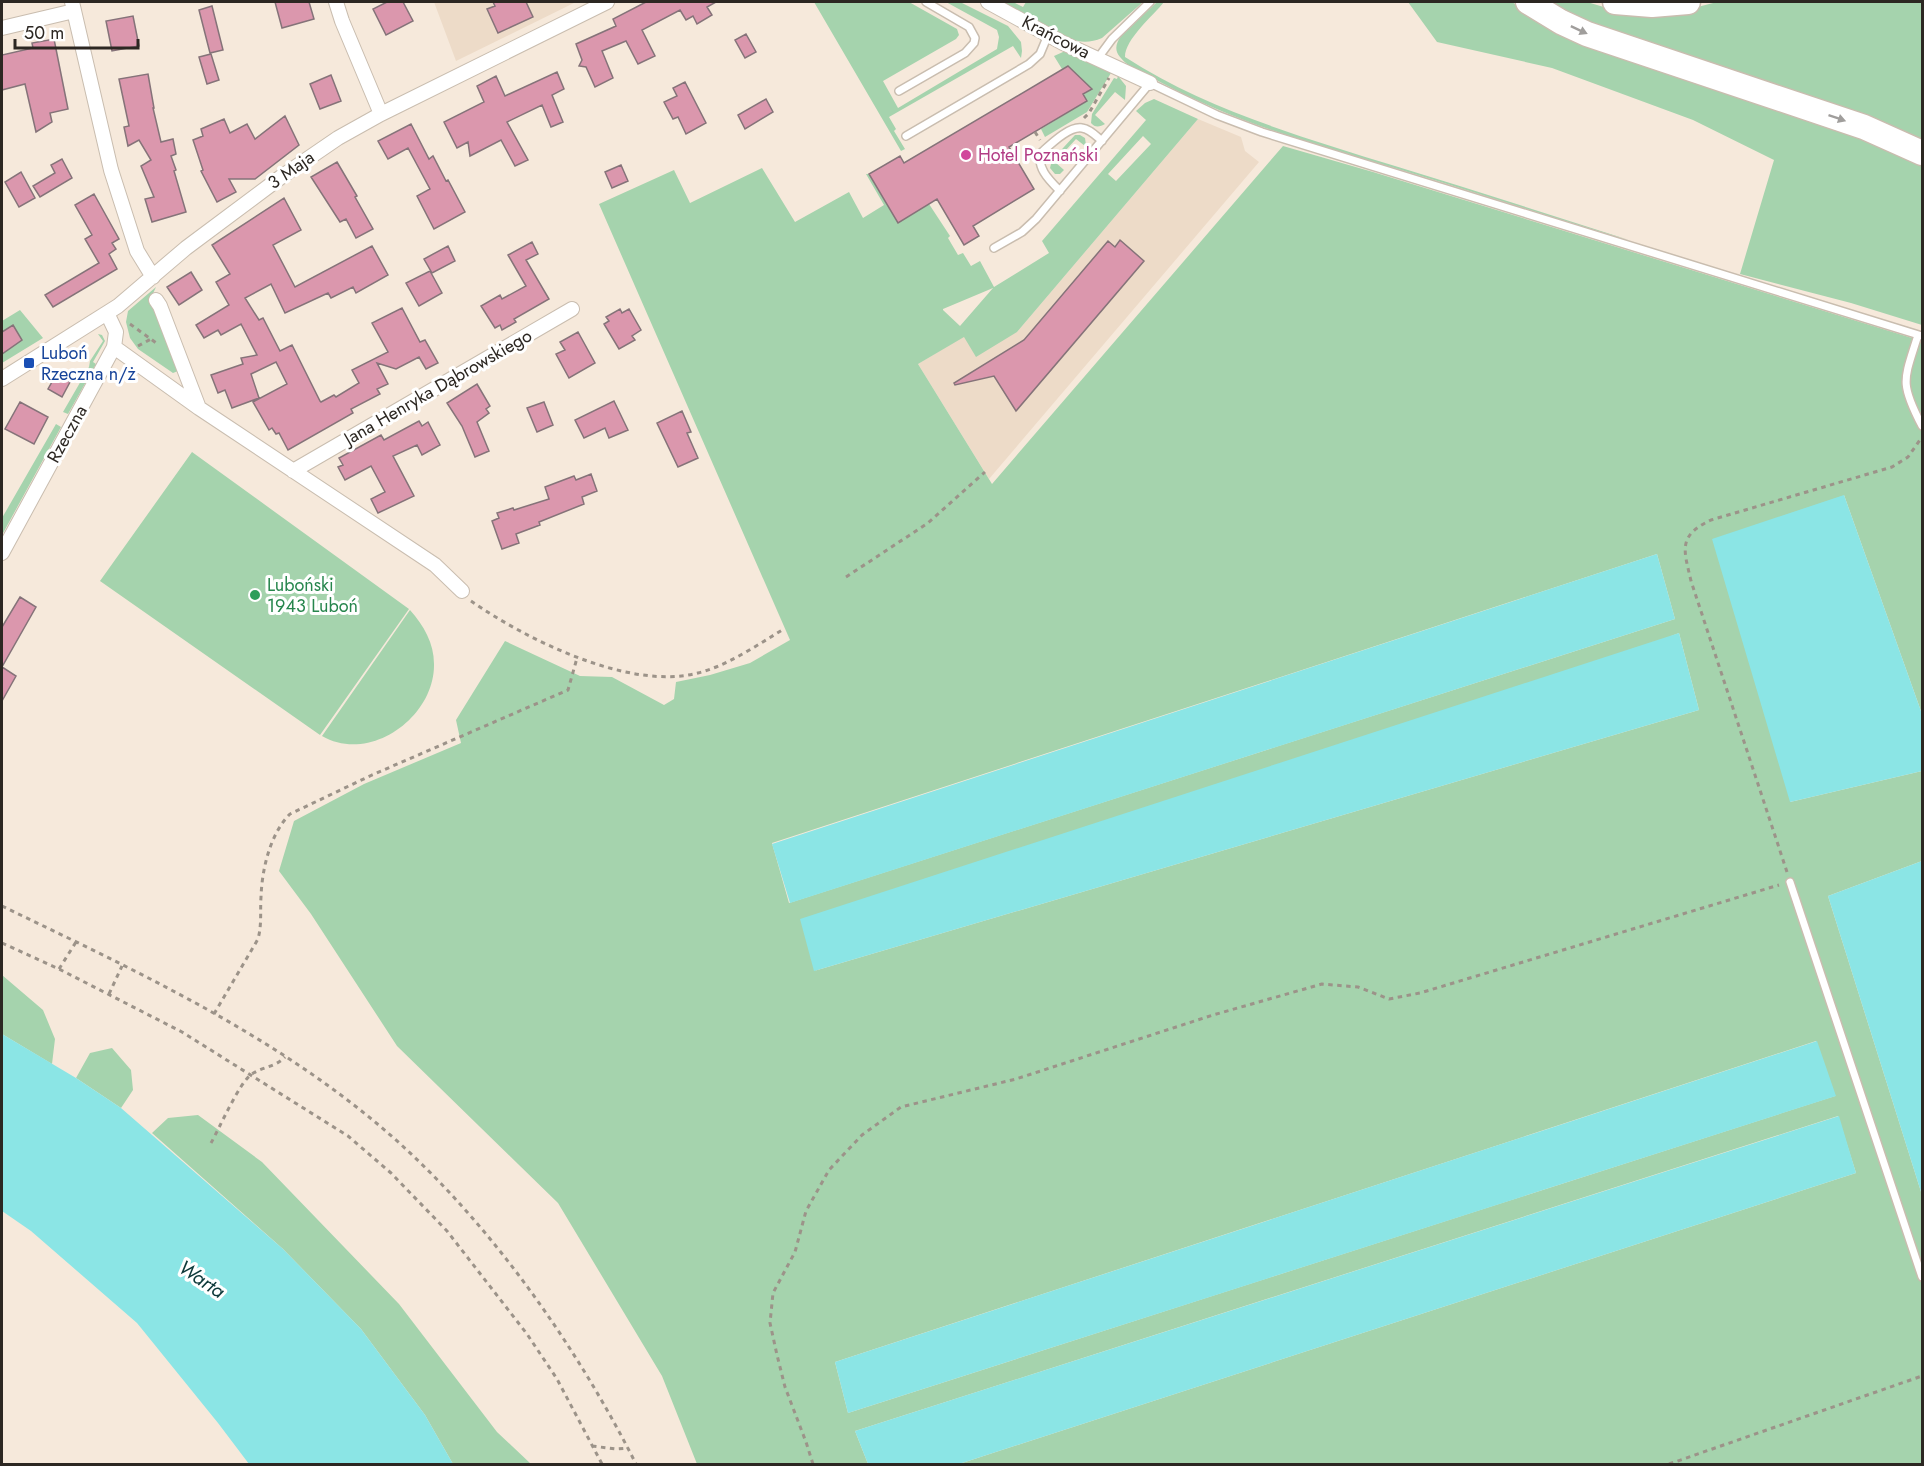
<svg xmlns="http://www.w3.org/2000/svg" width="1924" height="1466" font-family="Jost,sans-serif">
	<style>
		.built { fill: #eddbc8 }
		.green { fill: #a5d3ad; fill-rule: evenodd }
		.water { fill: #8be5e5 }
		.building { fill: #db97ad; stroke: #857379; stroke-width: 1.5 }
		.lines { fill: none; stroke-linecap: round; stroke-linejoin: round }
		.service-casing { stroke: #c9bdaf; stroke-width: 10 }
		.minor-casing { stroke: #c9bdaf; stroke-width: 16 }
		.motorway-casing { stroke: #c9bdaf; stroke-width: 27 }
		.path { stroke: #9c9389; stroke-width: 3; stroke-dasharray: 4.5 4.5; stroke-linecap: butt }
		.service { stroke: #fff; stroke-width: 7 }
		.minor { stroke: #fff; stroke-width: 14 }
		.motorway { stroke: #fff; stroke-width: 24 }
		.oneway { fill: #a09e9c }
		.hotel-dot { fill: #d1479c; stroke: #fff; stroke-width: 2 }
		.transit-dot { fill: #1a4fb4; stroke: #fff; stroke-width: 2 }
		.leisure-dot { fill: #2e9e5b; stroke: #fff; stroke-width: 2 }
		.labels { text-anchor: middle; stroke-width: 6; stroke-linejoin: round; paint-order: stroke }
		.street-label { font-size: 18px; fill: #2c2722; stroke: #fff }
		.hotel-label { font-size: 18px; fill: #b23c85; stroke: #fff; text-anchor: start }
		.transit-label { font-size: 18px; fill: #164399; stroke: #fff; text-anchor: start }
		.leisure-label { font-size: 18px; fill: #27864d; stroke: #fff; text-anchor: start }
		.water-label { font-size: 20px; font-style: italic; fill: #0d393a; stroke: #fff }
	</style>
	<rect width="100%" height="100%" fill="#f6e9db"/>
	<path class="built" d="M434,2H576L456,61Z
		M1198,119L1241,137L1245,151L1259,162L989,479L918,364L964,336L1017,332Z"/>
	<path class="green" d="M814,2H909L957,29L959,35L956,39L883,81L898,108L997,49L999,37L997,30L946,2H960L1008,26L1021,42L1022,51L1021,58L1013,46L889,117L896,129L894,131L905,149L901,151Z
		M1002,2H1013L1023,7L1026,2H1143L1102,38C1090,43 1080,43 1069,38Z
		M1157,2H1164C1153,16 1125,39 1125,57C1207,110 1302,137 1395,166C1473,190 1551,215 1629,240C1556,219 1484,195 1411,173C1327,148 1240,125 1162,83C1149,76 1129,69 1120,57C1114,50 1116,43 1121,36Z
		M1408,2H1512L1537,19L1858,134L1922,162V325L1851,303L1740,274L1774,160L1693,120L1552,68L1437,42Z
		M1545,2H1587L1607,8L1682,11L1717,2H1922V139L1871,118L1591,25Z
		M1063,52H1070L1111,73L1087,112L1045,137L1041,129L1087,101L1083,95L1092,89L1068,66L1062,69L1054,56Z
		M1118,76L1126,86L1125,100L1115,92L1095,115L1105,124C1100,127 1095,128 1091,123L1092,114L1114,78L1117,79Z
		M1154,99L1198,119L1017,332L976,357L964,337L918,364L992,484L1283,146L1373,172L1922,341V714L1844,495L1790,802L1922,771V861L1828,896L1922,1195V1464H959L1856,1173L1838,1116L855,1431L868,1464H697L662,1376L558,1203L397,1046L311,914L279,871L294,821L364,784L461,743L456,720L505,641L580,676L612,677L664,705L674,699L676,682L710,675L750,663L790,640L599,204L674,170L690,203L762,168L795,222L849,192L863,218L884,205L866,174H869L898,223L929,204L950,236L948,238L958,255L963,253L971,266L980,261L994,287L1049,253L1042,241L1146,120L1136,111L1145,103ZM1143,136L1151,144L1116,181L1108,174ZM993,288L960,326L943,310V309ZM1657,554L1675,619L789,903L772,843ZM1679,633L1699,710L814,971ZM1816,1041L1835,1096L848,1413L835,1362Z
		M1075,135H1080L1085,138L1086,145L1085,146L1076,139L1055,162L1064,170L1060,174H1055L1050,168L1052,160Z
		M156,287L149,302L153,304L178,371L173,373L138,349L130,338L126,322L128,311Z
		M20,310L43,338L2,363V321Z
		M98,334L102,335L105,341L93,362L96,364L68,414L63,412L89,367L90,361L103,341Z
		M56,424L61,427L2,535V518Z
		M192,452L409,609L320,735L100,581Z
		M410,610C424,626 434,643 434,664C435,717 370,764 322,736Z
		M2,975L43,1010L55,1039L52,1064L2,1034Z
		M112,1048L131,1070L133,1090L121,1108L76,1078L90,1053Z
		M198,1115L262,1162L399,1304L497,1432L531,1464H453L425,1415L361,1329L283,1249L152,1133L168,1118Z"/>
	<path class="water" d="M1844,495L1922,714V771L1790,802L1712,539Z
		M1657,554L1675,619L790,903L772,844Z
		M1679,633L1699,710L814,971L800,919Z
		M1922,861V1195L1828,896Z
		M2,1034L76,1078L121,1108L283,1249L361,1329L425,1415L453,1464H249L218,1423L137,1323L31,1231L2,1211Z
		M1817,1041L1836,1096L848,1413L835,1362Z
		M1839,1116L1856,1173L959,1464H868L855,1431Z"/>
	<path class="building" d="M275,2H309L314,19L282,28Z
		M387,2H403L413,21L386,35L373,9Z
		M493,2H526L533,17L498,33L487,9L495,6Z
		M646,2H716L707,7L712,15L697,24L693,16L686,20L680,10L642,30L655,56L638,64L626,41L602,51L613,78L595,87L586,67L579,66L582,60L576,44L616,26L613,19Z
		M212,6L223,50L210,53L199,10Z
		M133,16L139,46L112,51L106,21Z
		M746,34L756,52L745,58L735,40Z
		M54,39L68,109L50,113L52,122L36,132L25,84L2,90V55L33,48L32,43Z
		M211,54L219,80L207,84L199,57Z
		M1068,66L1092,89L1083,94L1087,101L1009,147L1034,189L973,226L979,236L964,245L937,199L898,223L869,174L900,156L904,163Z
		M557,72L564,89L552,95L563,122L551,127L542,105L507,122L528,160L515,166L501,140L470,156L468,142L457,148L444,122L484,102L477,86L496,76L505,96Z
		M148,74L154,108H153L161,142L173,139L176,154L171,156L176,170L174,171L186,212L152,222L145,199L154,197L141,166L151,160L139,140L128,146L124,127L129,126L119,79Z
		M331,75L341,101L320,109L310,84Z
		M685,82L706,123L686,134L678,117L673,119L664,102L677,96L673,88Z
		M766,99L773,112L745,129L738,115Z
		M285,116L299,145L255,179H229L236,192L217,202L201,171L203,170L193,140L203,136L201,129L224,119L230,133L247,124L255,139Z
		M411,124L429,159L433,156L446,181L448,180L465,212L434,229L417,196L430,189L408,148L388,159L378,141Z
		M62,159L72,178L40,197L33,186L55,173L51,165Z
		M337,162L357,196L355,197L373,229L356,238L346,219L340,222L311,177Z
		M621,165L628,181L612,188L605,172Z
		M21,172L35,198L19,207L5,182Z
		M94,194L119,239L112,243L116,249L109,254L117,269L53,307L45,295L99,263L85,239L92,235L75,205Z
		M284,198L301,230L273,245L295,287L372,246L388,275L356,293L353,287L331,298L328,293L285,313L271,284L245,298L259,320L263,318L280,351L292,345L320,401L321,402L334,395L336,397L359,383L352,370L388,352L372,323L402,308L420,342L425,340L438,363L426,369L419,357L396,369L377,363L388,384L377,389L380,394L351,409L353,413L288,450L279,433L276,434L272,428L269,430L253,402L287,384L276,362L251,374L259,398L232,408L225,390L218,393L211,375L243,364L241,358L257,355L241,324L221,335L218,330L204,338L196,325L229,305L216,282L230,274L212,245Z
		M1120,240L1144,261L1016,411L994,376L955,385L954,383L1024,340L1108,241L1115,247Z
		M532,242L538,254L526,260L549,299L514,319L516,322L502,330L500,325L495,328L481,306L500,295L502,299L526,286L508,255Z
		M448,246L455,261L432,273L424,259Z
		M430,271L442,293L419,306L406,283Z
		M191,272L202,290L179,305L167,287Z
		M620,309L622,313L629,309L641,330L632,336L635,340L619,349L604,324L609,321L606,317Z
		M13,325L22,340L2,354V332Z
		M578,332L595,363L569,378L556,354L565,350L560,342Z
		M56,375L70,382L62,397L48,389Z
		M477,384L490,406L486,409L489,413L477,422L489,451L475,457L462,426L447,403Z
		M614,401L628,430L609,438L605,428L584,438L575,420Z
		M20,402L48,417L34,444L5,429Z
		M544,402L553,425L537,432L527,408Z
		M682,411L691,432L687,433L698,458L678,467L657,423Z
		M419,421L422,426L428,422L440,445L422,455L417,445L393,456L414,496L378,513L371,499L385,492L371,466L345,480L338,467L343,465L339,458L381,435L384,440Z
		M591,474L597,491L582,497L584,504L539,522L540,525L516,534L519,543L502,549L492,521L499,518L497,513L513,508L514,510L549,499L545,487L574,476L576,480Z
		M20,597L36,607L2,667L16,676L2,701V627Z"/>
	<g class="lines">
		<g class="service-casing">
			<path id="service" d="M1098,58L1112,39L1150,2
				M899,91L965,53L974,43L975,38L969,27L926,2
				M906,136L1029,64L1040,54L1048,35
				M1060,191C1050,181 1035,167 1042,152C1051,144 1069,126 1082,128C1090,129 1096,136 1102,141
				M994,248L1022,232L1036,219L1150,83L1217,115L1262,132L1922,336
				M1918,335C1904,380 1899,382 1922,426
				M1790,882L1922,1277"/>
		</g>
		<g class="minor-casing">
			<path id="minor" d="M72,2L111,170L137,251L153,277
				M336,2L342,21L381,114
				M988,2L1063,43L1150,83
				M2,28L74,11
				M156,300L160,306L199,408
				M114,347L199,408L435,565L462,591
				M2,379L118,306L186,248L281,177L338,138L381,114L607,2
				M293,471L572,309
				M2,553L114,347L116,332L107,313"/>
		</g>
		<g class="motorway-casing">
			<path id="motorway" d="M1528,2L1561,22L1587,34L1864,127L1922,153
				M1615,2L1652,5L1688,2"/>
		</g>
		<path class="path" d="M1084,118L1089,113L1109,78
			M1035,132L1040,140
			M1015,156L1021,152H1030
			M130,324L159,345
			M138,346L151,339
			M846,577L928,523L985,472
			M471,601C527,640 630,691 698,673C729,665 757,645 784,629
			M1787,872L1691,581C1684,550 1677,536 1711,520L1892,467L1908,457L1922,437
			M2,906C132,969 269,1032 381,1127C485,1215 575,1343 636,1464
			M2,943L59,969L182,1032L348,1136L391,1173L447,1231L527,1334L557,1379L602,1464
			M59,969L76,942
			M109,994L122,966
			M214,1014L258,939C262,924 260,912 261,897C262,869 270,834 290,814L372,775L568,690L577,658
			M211,1143C219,1129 240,1081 252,1074C264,1066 274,1068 285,1057
			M592,1446L616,1449L628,1448
			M813,1464L806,1442L785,1387L777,1355L770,1323L773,1293L795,1252L806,1211L829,1170L862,1135L901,1107L1016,1079L1213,1015L1322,984L1358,987L1389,999L1420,993L1779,885
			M1669,1464L1922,1376"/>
		<use href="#service" class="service"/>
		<use href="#minor" class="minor"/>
		<use href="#motorway" class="motorway"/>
	</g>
	<defs><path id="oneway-solid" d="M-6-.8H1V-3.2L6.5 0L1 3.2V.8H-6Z" transform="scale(1.5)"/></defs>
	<g class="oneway">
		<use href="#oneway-solid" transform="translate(1579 30) rotate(25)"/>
		<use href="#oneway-solid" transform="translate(1837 118) rotate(19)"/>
	</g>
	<circle class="hotel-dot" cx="966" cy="155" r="6"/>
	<rect class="transit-dot" x="23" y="357" width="12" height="12" rx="3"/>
	<circle class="leisure-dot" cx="255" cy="595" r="6"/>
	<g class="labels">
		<g class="street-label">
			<text transform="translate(1056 37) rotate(27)" y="6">Krańcowa</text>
			<text transform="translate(291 170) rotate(-35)" y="6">3 Maja</text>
			<text transform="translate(438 387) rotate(-30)" y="6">Jana Henryka Dąbrowskiego</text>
			<text transform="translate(67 434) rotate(-61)" y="6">Rzeczna</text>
		</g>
		<g class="hotel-label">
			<text x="978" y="161">Hotel Poznański</text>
		</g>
		<g class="transit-label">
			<text x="41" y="359">Luboń<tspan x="41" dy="21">Rzeczna n/ż</tspan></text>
		</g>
		<g class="leisure-label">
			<text x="267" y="591">Luboński<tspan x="267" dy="21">1943 Luboń</tspan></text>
		</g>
		<g class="water-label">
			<text transform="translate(202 1279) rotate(34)" y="7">Warta</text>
		</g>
	</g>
	<rect width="1924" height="1466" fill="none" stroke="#2c2722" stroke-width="6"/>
	<path d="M15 39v9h123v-9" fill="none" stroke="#2c2722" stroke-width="3"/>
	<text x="24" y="39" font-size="18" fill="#2c2722" stroke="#ffffff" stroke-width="4.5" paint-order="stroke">50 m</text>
</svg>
